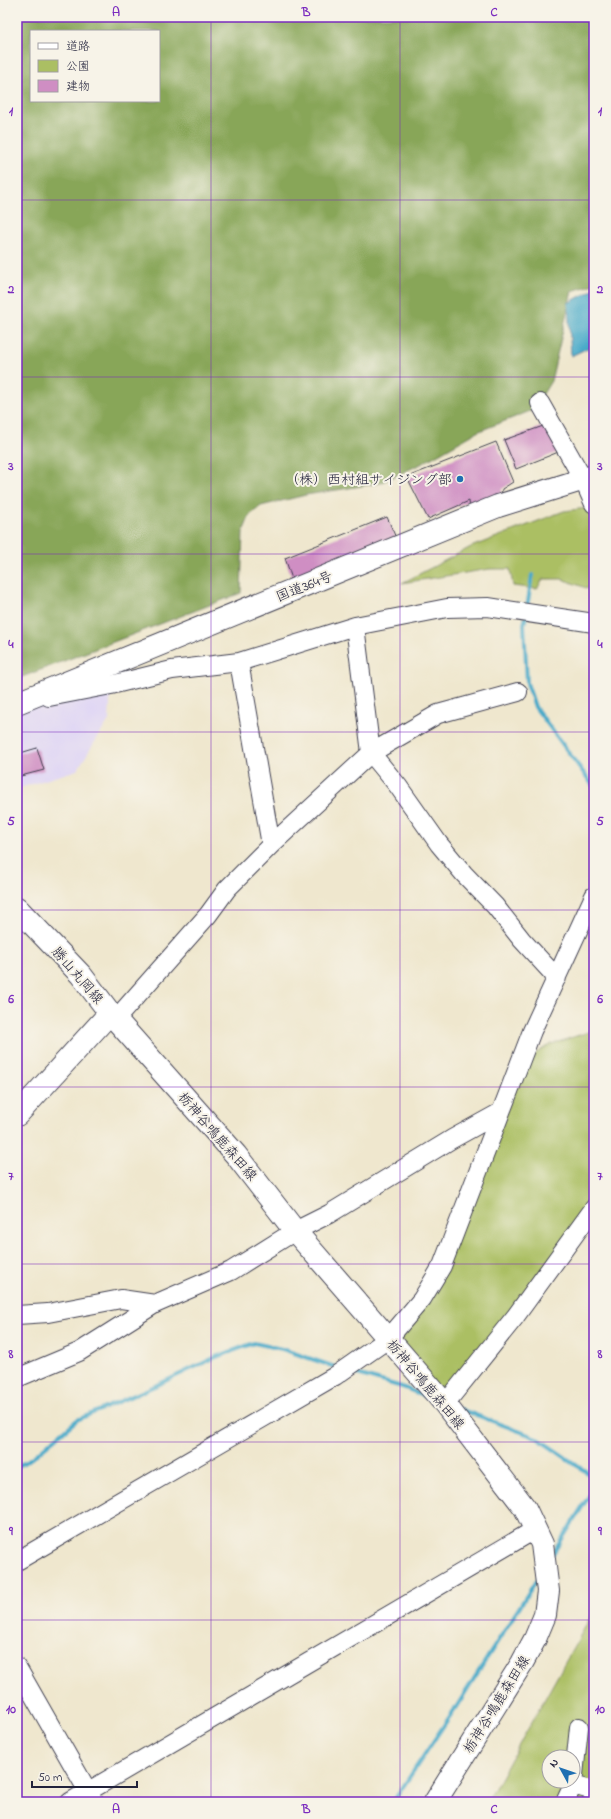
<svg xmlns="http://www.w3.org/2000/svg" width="611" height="1819" font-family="'Indie Flower','Klee One',sans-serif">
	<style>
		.built { fill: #dfd5f5 }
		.green { fill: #abbf63; stroke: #66704f; fill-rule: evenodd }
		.forest { fill: #88a659; stroke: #55644a; fill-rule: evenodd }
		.water { fill: #4aaac9; stroke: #366682 }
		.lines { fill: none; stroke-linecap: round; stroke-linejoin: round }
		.stream { stroke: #4aaac9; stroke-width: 4 }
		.building { fill: #cf8ec3 }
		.minor-casing { stroke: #414051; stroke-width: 20 }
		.major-casing { stroke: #414051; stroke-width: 24 }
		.highway-casing { stroke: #414051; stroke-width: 24 }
		.minor { stroke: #fff; stroke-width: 18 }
		.major { stroke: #fff; stroke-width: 22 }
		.highway { stroke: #fff; stroke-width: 22 }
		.grid { fill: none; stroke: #7b2cbf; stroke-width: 1; stroke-opacity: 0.55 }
		.poi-dot { fill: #1f6fb2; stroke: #f7f3e8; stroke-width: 1.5 }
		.labels { text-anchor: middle; stroke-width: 4; stroke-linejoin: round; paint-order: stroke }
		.poi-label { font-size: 14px; fill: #22223b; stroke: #f7f3e8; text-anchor: end }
		.street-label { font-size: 14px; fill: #22223b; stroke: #f7f3e8 }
		.neatline { fill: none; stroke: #7b2cbf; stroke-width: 1.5 }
		.grid-label { font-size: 13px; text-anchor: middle; font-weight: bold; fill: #7b2cbf }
	</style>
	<rect width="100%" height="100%" fill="#f7f3e8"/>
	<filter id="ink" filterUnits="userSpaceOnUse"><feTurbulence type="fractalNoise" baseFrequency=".025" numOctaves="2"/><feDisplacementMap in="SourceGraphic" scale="8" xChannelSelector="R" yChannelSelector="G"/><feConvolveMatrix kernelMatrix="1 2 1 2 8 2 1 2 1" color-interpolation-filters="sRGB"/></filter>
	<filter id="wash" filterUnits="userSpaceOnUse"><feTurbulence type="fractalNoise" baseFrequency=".012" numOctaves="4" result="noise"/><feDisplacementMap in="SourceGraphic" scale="16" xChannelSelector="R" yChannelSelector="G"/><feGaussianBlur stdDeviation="0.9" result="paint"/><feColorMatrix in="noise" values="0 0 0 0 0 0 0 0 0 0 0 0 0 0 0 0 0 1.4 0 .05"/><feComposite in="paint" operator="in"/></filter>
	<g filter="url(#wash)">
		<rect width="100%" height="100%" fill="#efe7ce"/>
		<path class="built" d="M111,685L109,720L77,770L17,789V707Z"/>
		<path class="green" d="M594,507V591L562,579H543L537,589L513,586L510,569H490L402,583L471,547L564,511Z
			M594,1030V1209L445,1404L388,1339L422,1299L524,1061L549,1045Z
			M594,1611V1802H487ZM549,1757H573V1781H549Z"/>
		<path class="forest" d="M17,17H594V284L572,291L551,381L533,410L477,432L421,464L380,483L306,495L261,506L250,515L243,532L241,593L17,679ZM31,31H159V101H31Z"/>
		<path class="water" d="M594,289V345L571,356L568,303Z"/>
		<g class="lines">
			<path class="stream" d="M527,608L532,575
				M526,617L524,624L527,683L535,707L594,787
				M350,1372L402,1387L427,1397
				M460,1409L537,1438L594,1477
				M17,1467L33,1457L77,1420L157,1385L216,1357L254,1343L282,1349L338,1368
				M552,1555L594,1488
				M393,1802L458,1704L539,1576"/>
		</g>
		<g id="blocks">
			<path class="building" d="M546,425L566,449L516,469L504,440Z
				M496,442L513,482L502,489L501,498L470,510L469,501L428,519L407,477Z
				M387,517L396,538L292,579L285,558Z
				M37,748L44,770L17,777V754Z"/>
		</g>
	</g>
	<g filter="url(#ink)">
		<use href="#blocks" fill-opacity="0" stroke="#414051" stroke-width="1"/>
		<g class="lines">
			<g class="minor-casing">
				<path id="minor" d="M540,403L583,479L594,504
					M355,626L371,753L398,786L439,844L464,874L495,906L522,940L557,978
					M49,697L111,685L172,670L239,662L355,626L447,608L488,607L594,623
					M271,845L371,753L438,714L518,692
					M116,1019L208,915L227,889L271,845L239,662
					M17,1315L48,1313L121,1299L155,1304
					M17,1378L79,1352L155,1304L231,1271L295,1231L329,1214L452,1139L499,1113
					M445,1404L515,1317L594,1208
					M17,1561L335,1376L388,1339L422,1299L442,1266L532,1031L594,896
					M17,1667L94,1802
					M573,1785L594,1791
					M70,1802L536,1529
					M565,1802L573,1785L579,1727"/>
			</g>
			<g class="major-casing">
				<path id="major" d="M17,908L81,975L110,1013L17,1115
					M110,1013L236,1155L295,1231L445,1404L525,1508L542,1544L548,1591L545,1615L535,1639L522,1663L435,1802"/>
			</g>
			<g class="highway-casing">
				<path id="highway" d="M17,703L498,506L594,476"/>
			</g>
			<use href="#minor" class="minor"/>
			<use href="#major" class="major"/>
			<use href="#highway" class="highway"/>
		</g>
	</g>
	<path class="grid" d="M211,17V1802M400,17V1802M17,200H594M17,377H594M17,554H594M17,732H594M17,910H594M17,1087H594M17,1264H594M17,1442H594M17,1620H594"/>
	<circle class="poi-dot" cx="460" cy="479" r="4"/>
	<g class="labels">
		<g class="poi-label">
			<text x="452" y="484">（株）西村組サイジング部</text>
		</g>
		<g class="street-label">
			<text transform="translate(304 586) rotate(-22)" y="5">国道364号</text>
			<text transform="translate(78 975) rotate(49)" y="5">勝山丸岡線</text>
			<text transform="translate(218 1136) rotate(49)" y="5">栃神谷鳴鹿森田線</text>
			<text transform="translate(426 1384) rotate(50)" y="5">栃神谷鳴鹿森田線</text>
			<text transform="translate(496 1704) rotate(-58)" y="5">栃神谷鳴鹿森田線</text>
		</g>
	</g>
	<rect width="611" height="1819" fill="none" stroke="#f7f3e8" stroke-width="44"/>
	<rect x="30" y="30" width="130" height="72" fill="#f7f3e8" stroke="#a29fa3"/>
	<rect x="38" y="43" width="20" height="6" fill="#ffffff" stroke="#a29fa3"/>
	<text x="66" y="50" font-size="12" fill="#22223b">道路</text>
	<rect x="38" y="60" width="20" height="12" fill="#abbf63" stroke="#a29fa3"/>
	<text x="66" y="70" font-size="12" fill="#22223b">公園</text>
	<rect x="38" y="80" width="20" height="12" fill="#cf8ec3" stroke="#a29fa3"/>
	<text x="66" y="90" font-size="12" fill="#22223b">建物</text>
	<g transform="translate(561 1769) rotate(310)"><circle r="19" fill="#f7f3e8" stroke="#a29fa3"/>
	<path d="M0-3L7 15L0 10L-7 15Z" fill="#1f6fb2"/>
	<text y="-6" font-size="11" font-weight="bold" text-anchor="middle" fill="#22223b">N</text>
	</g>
	<path d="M32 1781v6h105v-6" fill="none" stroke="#22223b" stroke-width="2"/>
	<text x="38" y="1781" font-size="12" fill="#22223b" stroke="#f7f3e8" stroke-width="3" paint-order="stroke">50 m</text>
	<rect x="22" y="22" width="567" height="1775" class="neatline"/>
	<g class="grid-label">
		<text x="116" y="16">A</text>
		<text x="306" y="16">B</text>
		<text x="494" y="16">C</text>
		<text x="11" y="115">1</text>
		<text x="600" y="115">1</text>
		<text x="11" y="293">2</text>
		<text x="600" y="293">2</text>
		<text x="11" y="470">3</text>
		<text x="600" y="470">3</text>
		<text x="11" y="648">4</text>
		<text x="600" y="648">4</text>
		<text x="11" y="825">5</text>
		<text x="600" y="825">5</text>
		<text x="11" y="1003">6</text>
		<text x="600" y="1003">6</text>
		<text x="11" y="1180">7</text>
		<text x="600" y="1180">7</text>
		<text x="11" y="1358">8</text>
		<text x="600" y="1358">8</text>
		<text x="11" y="1535">9</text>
		<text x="600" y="1535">9</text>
		<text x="11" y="1713">10</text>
		<text x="600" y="1713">10</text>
		<text x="116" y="1813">A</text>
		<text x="306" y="1813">B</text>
		<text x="494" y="1813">C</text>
	</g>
</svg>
